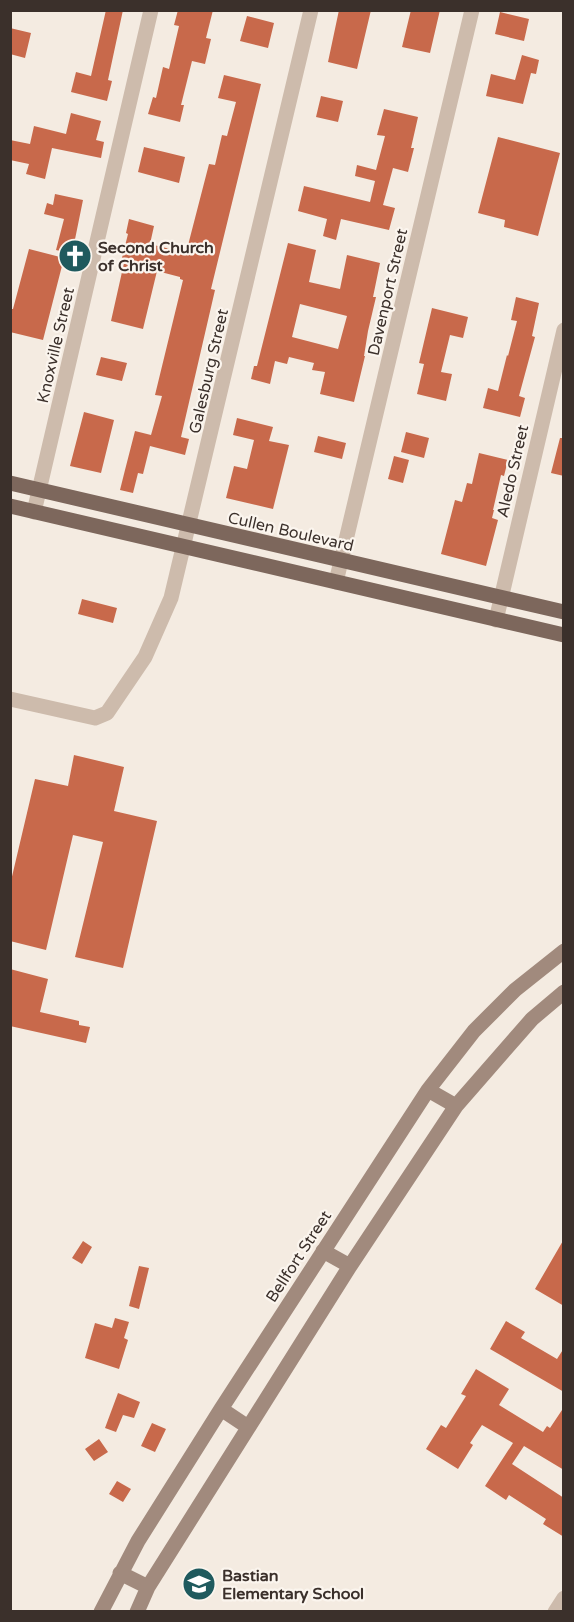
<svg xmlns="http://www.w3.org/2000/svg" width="574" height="1622" font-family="'Varela Round',sans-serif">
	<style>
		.building { fill: #c8694b; fill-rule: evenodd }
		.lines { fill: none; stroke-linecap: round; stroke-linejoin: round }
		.minor { stroke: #cdbbac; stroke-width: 15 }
		.secondary { stroke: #a18a7d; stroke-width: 15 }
		.primary { stroke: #7d675c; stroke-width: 15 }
		.labels { text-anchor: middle; stroke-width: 4.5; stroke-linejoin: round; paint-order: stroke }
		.poi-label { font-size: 16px; font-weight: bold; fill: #3b302b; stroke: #fbf5ee; text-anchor: start }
		.street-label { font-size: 16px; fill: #3b302b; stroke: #fbf5ee }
	</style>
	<rect width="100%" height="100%" fill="#f4ebe1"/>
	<path class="building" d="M106,10H123L108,80L112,81L107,101L71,92L76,72L91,76Z
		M178,10H213L206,38L211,39L205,64L192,61L181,105H184L180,122L148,114L153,97L156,98L163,67L169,69L179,26L174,25Z
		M339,10H371L357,69L328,62Z
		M411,10H440L430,53L402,47Z
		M500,12L529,19L524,41L495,34Z
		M247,16L274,23L268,48L240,41Z
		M10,28L31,33L25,58L10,54Z
		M522,55L539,60L536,74L531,73L523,104L486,96L491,74L515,80Z
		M224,75L261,84L211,289L215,290L181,437L189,439L185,455L150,446L143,474L138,473L133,493L120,490L125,470L135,431L151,435L162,396L155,395L183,280L180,279V277L157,271L143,329L111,321L124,263L121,262L128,234L126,233L129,219L154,226L150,244L186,253L209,164L215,165L222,135L227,136L236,102L218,98Z
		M321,96L343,101L338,122L316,117Z
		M384,109L418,117L411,148H414L408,172L393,168L383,205L395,208L389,230L341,219L336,240L323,236L327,219L298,211L304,186L370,202L375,181L355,176L357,165L376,170L385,136L377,135Z
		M71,113L101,121L96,140L104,142L101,158L52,148L45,179L26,174L29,164L10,160V140L30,144L34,126L66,134Z
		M498,137L560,153L538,236L504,227L505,220L478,213Z
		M144,147L185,157L179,183L138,172Z
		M55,194L83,200L72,254L56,250L64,219L44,214L47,203L53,205Z
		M288,243L316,250L309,282L331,287L340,289L347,255L380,263L373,297H376L368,331L364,356H365L354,402L320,394L325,372L312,370L314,363L289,357L287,364L275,361L270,384L251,379L254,366H257ZM300,304L347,316L338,349L292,337Z
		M29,249L64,258L43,340L10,332V309H13Z
		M516,297L539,303L532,336L535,337L519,396L525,398L520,417L483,408L488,388L498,391L507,355L508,356L517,321L511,320Z
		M432,308L468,317L463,338L450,335L441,372L452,374L446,401L417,394L424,364L419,363Z
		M101,357L127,363L122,381L96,375Z
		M84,412L114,420L101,473L70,466Z
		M237,418L273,427L269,441L289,445L273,509L226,498L234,466L247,469L254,440L233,435Z
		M406,432L429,438L424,458L401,452Z
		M318,436L346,443L342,459L314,452Z
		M560,438H564V476L551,473Z
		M479,453L508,460L504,476L501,475L493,510H494L492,518L498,520L486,566L441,554L455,500L462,502L467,483L472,484Z
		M394,456L409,460L403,483L388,479Z
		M82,599L117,608L113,623L78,614Z
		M74,755L124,767L114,811L157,821L123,968L75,957L103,842L73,835L46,950L10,941V885L35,779L68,786Z
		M10,969L48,979L40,1012L79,1021V1025L90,1027L86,1043L10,1026Z
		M564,1239V1306L535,1289Z
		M83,1241L92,1247L82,1264L72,1258Z
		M139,1266L149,1268L139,1309L129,1306Z
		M115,1318L129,1322L124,1338L128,1340L119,1369L85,1358L95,1323L112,1328Z
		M506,1321L525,1332L521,1338L557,1359L564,1348V1392L490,1349Z
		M476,1369L509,1389L499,1405L543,1432L547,1426L550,1428L564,1407V1470L524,1446L512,1464L564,1498V1537L543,1524L546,1519L509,1495L506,1500L485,1486L513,1443L482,1425L470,1443L473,1445L458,1469L426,1449L441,1425L446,1428L466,1396L461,1394Z
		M118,1393L140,1402L134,1418L123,1415L116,1432L105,1428Z
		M152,1423L166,1429L155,1452L141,1446Z
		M99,1439L108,1452L94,1461L85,1449Z
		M117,1481L131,1489L123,1502L109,1494Z"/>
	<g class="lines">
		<path class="minor" d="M34,512L151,10
			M336,582L472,10
			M496,620L564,330
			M10,699L95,718L107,713L145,657L171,598L311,10
			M555,1612L564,1598"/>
		<path class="secondary" d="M428,1090L456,1106
			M323,1251L350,1266
			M221,1409L248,1427
			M120,1573L148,1587
			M101,1612L138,1541L221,1409L428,1090L474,1031L515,990L564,951
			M137,1612L148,1587L350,1266L456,1106L532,1019L564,992"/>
		<path class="primary" d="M10,483L564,612
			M10,506L564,635"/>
	</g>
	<defs>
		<g id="church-disc" transform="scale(1.725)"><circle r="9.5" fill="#1f5a5e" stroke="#fbf5ee"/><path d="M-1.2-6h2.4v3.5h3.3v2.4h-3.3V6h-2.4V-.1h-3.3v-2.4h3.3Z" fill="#fff"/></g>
		<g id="school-disc" transform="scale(1.725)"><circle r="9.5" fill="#1f5a5e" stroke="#fbf5ee"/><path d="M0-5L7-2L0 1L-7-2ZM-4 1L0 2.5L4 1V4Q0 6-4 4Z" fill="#fff"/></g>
	</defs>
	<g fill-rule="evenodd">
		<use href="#church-disc" x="75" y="256"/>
		<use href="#school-disc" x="199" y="1584"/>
	</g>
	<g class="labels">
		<g class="poi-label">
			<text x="98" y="253">Second Church<tspan x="98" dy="18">of Christ</tspan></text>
			<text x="222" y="1581">Bastian<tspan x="222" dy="18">Elementary School</tspan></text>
		</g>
		<g class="street-label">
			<text transform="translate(387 292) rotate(-77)" y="6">Davenport Street</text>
			<text transform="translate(55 345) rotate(-77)" y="6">Knoxville Street</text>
			<text transform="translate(208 371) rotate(-77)" y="6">Galesburg Street</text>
			<text transform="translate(512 471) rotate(-77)" y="6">Aledo Street</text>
			<text transform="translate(291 531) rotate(13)" y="6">Cullen Boulevard</text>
			<text transform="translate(298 1256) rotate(-57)" y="6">Bellfort Street</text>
		</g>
	</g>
	<rect width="574" height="1622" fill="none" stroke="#3b302b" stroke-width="24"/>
</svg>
